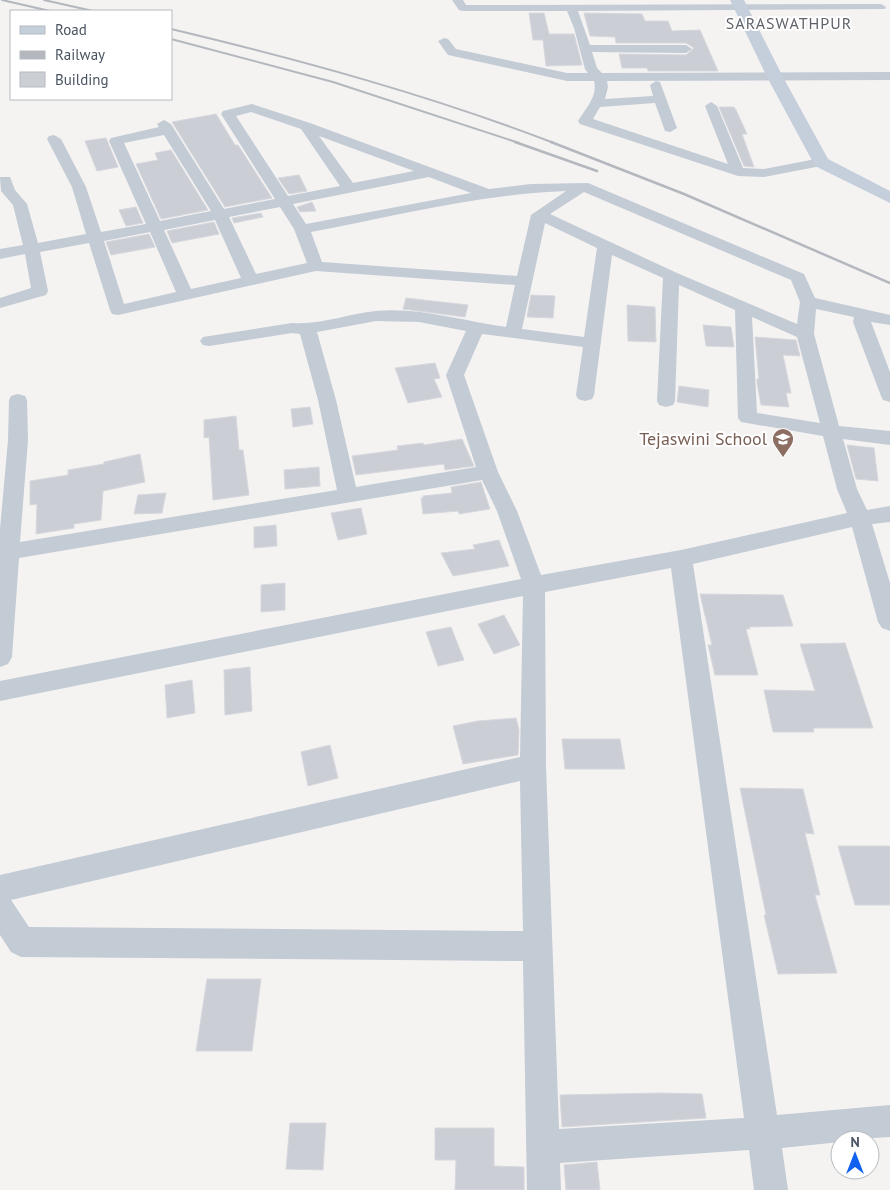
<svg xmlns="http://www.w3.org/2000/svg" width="890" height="1190" font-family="'PT Sans',sans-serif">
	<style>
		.building { fill: #ccced5; stroke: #d6d8de }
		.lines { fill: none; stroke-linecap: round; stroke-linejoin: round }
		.street { fill: #c3cbd4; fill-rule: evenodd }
		.secondary { fill: #c5cedb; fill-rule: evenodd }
		.rail-far1 { stroke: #b4b7bd; stroke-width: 2 }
		.rail { stroke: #b4b7bd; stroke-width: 2.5 }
		.labels { text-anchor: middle; stroke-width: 4; stroke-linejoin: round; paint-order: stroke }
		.far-neighbourhood-label { font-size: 16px; letter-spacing: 1px; fill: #5e6268; stroke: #fff }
		.education-label { font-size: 18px; fill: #785e54; stroke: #fff; text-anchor: end }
	</style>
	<rect width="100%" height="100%" fill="#f5f2f2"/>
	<path class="building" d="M529,13H544L549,34H574L582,65L546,66L543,40H533Z
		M584,13L642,14L645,21H668L672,31L700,30L718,71H648L647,68H622L619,54L686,55L694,48L686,43H616L615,37L590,36Z
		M719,107H734L736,110L747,134H742L754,167L744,166Z
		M216,114L235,145H238L272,198L225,207L172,122Z
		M106,138L118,167L97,171L85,141Z
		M171,150L208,210L161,219L136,164L158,160L155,153Z
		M299,175L307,191L289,194L278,178Z
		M312,202L316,211L300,212L297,207Z
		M136,207L143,223L126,226L119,210Z
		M261,213L263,217L234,223L232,218Z
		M214,222L219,234L172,243L167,231Z
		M149,234L155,247L111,255L106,242Z
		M531,295L555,296L553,318L527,317Z
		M406,298L468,305L465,317L403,309Z
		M627,305L655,307L656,342L628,341Z
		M703,325L731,327L734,347L706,346Z
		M755,337L796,340L800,356L783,355L791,393H786L789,407L761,405L757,383V379H759Z
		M435,363L440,378L434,379L442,397L408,403L395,368Z
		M679,386L709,390L708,407L677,402Z
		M310,407L313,424L293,427L291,409Z
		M236,416L239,450H243L249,495L213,500L209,437L204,438V420Z
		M462,439L474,466L445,470L444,464L356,475L352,456L398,450L397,446L423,443L424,445Z
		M847,445L874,448L878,481L856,479Z
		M140,454L145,482L103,491L101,520L74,524V528L36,534L37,504L30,505V481L68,475V470L104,464V462Z
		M319,467L320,486L285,489L284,470Z
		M481,482L490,509L459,514L458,511L423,514L421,498H423V496L452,493L451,487Z
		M166,493L162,513L134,514L138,495Z
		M361,508L367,534L338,540L331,513Z
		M276,525L277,546L254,548V527Z
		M499,540L509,566L453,576L441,553L475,549L473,545Z
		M285,583V610L261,612V585Z
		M700,594L783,595L793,626L749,627L750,629H746L758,675H715L708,645H712Z
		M504,615L520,645L494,654L478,624Z
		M451,627L464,660L438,666L426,632Z
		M845,643L873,728H813L814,732H773L764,690L815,691L800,644Z
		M250,667L252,711L225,715L224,670Z
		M192,680L195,713L167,718L165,685Z
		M516,718L519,730L518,755L463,764L453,726L478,721Z
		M562,739H620L625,769H565Z
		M330,745L338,778L308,786L301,752Z
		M740,788L803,789L814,834L805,833L820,895H815L837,973L778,974L764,915H766Z
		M838,846H890V905H855Z
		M207,979H261L252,1051H196Z
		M661,1093L702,1094L706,1118L562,1127L560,1095Z
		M290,1123H326L323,1170L286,1169Z
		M435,1128H494V1166L524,1167V1190H455L456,1160H435Z
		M597,1162L600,1190H566L564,1165Z"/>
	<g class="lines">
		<path class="street" d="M452,0H463L466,5L881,4L886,7L885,9L578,11L590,45H686L692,49L686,53L592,52L597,68L602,73L890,72V80L607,81L608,87L605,99L653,96L650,85L656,81L660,82L677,128L670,132L665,131L655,103L600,107L593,119L728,164L705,106L711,102L717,106L743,168L764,169L821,158L828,162L821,166L764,177L738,176L580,124L578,121C586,108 598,96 594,81H567L448,55L438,41L444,38L448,39L456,49L567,73H588L585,69L574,28L567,11H463L459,10Z
			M252,104L310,123L489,189L531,184L588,183L804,274L815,298L890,315V325L871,322L890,372V402L883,400L881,396L853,322L854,317L816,309L814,334L839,426L890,431V445L843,439L857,489L867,510L890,506V522L872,524L890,583V631L882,628L878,622L852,527L693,564L777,1115L890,1105V1137L840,1140V1142L782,1148L788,1190H754L749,1150L560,1163L561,1190H527L523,961L21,957L11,952L0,935V875L520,757L523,596L0,701V681L521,579L497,511L482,480L19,558L12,657L8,664L0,667V529L8,440L9,400L11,396L18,394L25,396L27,400L28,440L20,542L337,490L318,400L300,334L292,333L209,346L203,345L200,341L203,337L292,323C321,325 347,314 376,311C419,307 463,321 506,327L515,285L316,271L118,315L112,314L110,310L89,243L40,252L48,291L46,295L0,308V298L31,288L25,254L0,259V249L23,245L13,205L1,191L0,177H10L15,190L27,204L38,243L86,234L72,187L47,139L49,136L54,135L61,139L86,187L101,232L146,224L109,141L111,138L159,127L157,124L164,120L171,124L224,209L275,199L221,114L223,111ZM251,112L301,129L340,186L288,196L236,116ZM164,135L211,211L160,221L124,143ZM319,136L414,171L353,183ZM429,177L471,193L306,224L293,204ZM566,191L531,215L517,276L322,262L311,232C395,216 480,194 566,191ZM584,192L791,280L800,302L797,324L677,273L550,214ZM280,207L294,229L307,263L256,274L229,217ZM215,220L241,278L191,289L164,230ZM545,223L597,248L584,337L522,329ZM150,232L176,292L124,304L104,241ZM612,255L663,278L657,401L659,405L666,407L673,405L675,401L679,285L735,310L738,418L741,422L823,436L837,489L847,513L681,550L541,575L517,511L498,472L464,375L482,334L583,347L576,395L578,399L585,401L592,399L594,395ZM752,317L797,337L820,423L757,413ZM376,321L419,322L466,331L446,375L476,467L356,487L336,400L317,332ZM671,568L744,1118L559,1129L546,766L545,592ZM520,781L523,931L29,927L11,900Z"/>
		<path class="secondary" d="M730,0H744L783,77L828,159L890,191V203L815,166L767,77Z"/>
		<path class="rail-far1" d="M2,0L50,11
			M44,0L93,11
			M171,29C301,60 429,95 554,143
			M171,39L333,82L519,143"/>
		<path class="rail" d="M515,142L597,171
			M551,142L684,194L890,283"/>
	</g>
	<defs>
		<g id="school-pin" transform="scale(1.125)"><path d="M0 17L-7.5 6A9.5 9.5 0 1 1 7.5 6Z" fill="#8d6e63" stroke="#fff"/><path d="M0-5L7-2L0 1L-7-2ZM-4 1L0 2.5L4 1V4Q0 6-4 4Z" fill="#fff"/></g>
	</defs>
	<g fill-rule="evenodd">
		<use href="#school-pin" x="783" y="439"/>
	</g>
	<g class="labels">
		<g class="far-neighbourhood-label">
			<text x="789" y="29">SARASWATHPUR</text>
		</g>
		<g class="education-label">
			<text x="767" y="445">Tejaswini School</text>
		</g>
	</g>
	<rect x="10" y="10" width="162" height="90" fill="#ffffff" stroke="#b6bbc0"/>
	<rect x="20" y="26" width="25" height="8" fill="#c5cedb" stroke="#b6bbc0"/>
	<text x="55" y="35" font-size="15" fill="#495461">Road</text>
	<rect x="20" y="51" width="25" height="8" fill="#b4b7bd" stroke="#b6bbc0"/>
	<text x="55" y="60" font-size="15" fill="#495461">Railway</text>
	<rect x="20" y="72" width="25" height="15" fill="#ccced5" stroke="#b6bbc0"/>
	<text x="55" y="85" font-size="15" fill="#495461">Building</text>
	<g transform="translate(855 1155)"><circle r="24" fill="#ffffff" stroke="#b6bbc0"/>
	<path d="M0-4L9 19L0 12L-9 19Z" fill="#1161f0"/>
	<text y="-8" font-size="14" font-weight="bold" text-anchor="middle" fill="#495461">N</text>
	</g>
</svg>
